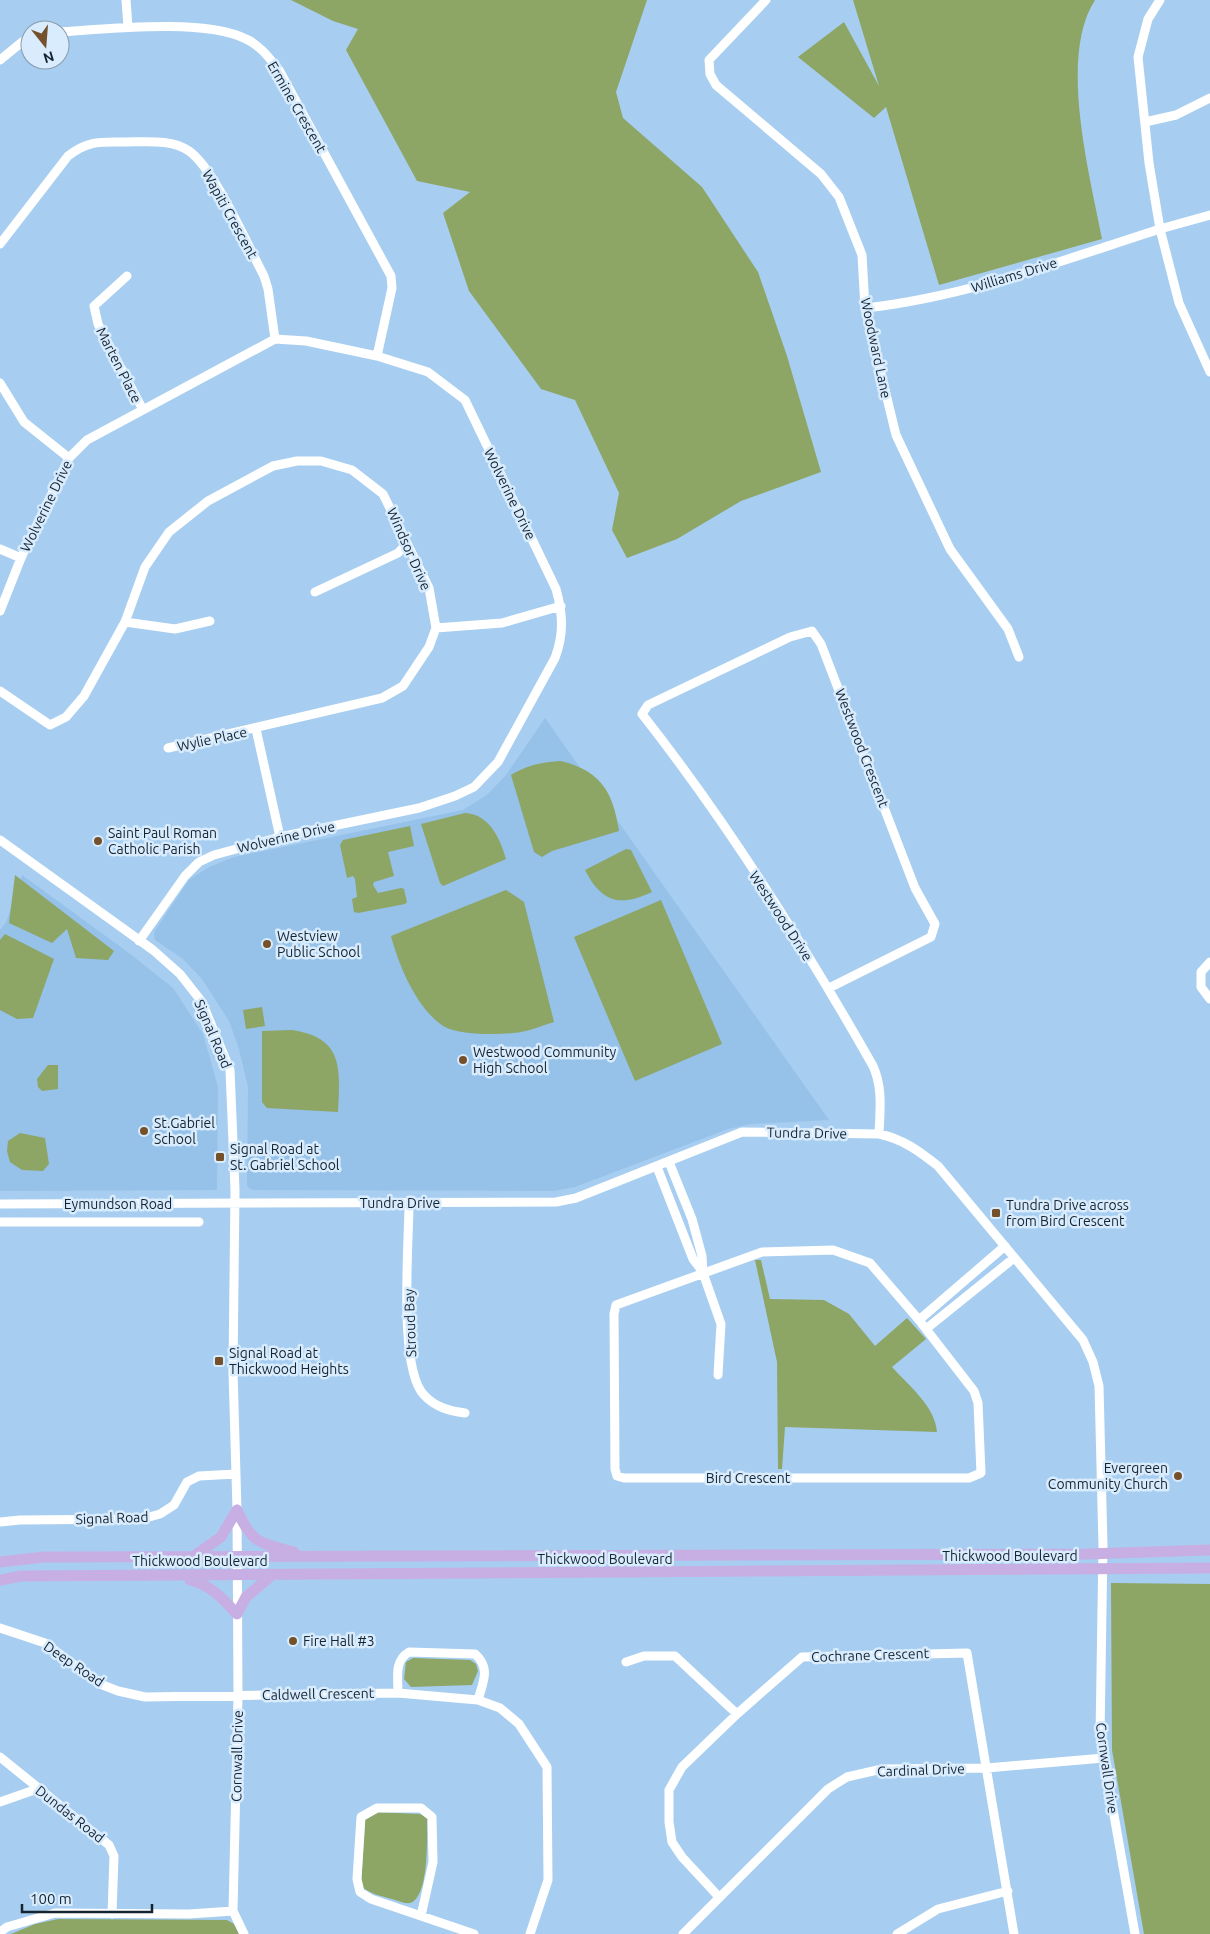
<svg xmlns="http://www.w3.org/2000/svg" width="1210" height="1934" font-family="Ubuntu,sans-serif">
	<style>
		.built { fill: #96c1e8 }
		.green { fill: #8da565 }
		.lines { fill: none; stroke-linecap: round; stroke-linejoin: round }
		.minor { stroke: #fff; stroke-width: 9 }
		.major { stroke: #c8afe3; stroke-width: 11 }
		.poi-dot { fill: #75512b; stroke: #d8ecfe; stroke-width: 2 }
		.labels { text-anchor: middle; stroke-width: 5; stroke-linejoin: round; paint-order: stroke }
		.street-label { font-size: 14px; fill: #152431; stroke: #d8ecfe }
		.poi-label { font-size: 14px; fill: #152431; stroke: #d8ecfe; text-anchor: start }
	</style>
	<rect width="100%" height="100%" fill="#a7cef0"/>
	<path class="built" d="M545,718L829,1120L751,1124L728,1129L575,1187L553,1191L252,1190L247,1186L248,1087L239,1049L229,1021L202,979L183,959L155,940L154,932L189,880L209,867L234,857L463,810L487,795L506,775Z
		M22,875L129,953L173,988L203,1034L218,1087L217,1190L0,1191V930L6,922Z"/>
	<path class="green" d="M291,0H647L616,92L623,118L702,187L758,272L787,356L821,472L741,501L677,539L627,558L612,530L619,493L575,400L541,389L469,291L443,213L470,192L417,181L346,50L358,29L333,21Z
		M853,0H1095C1058,57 1090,175 1102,239L939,285L886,107L874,118L798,57L844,22L879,86Z
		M561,761C601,771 613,792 619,831L552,851L542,857L534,852L511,775C527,765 542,762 561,761Z
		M465,813C489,814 500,838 506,859L443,886L440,883L421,824Z
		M410,826L414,846L388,852L394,876L374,882L373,885L378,893L401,888L404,889L407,902L405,904L358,913L354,912L352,899L357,897L355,879L353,876L347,878L340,845L343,840Z
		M626,849L631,850L652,892C620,907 602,903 585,870Z
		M15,875L114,951L108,960L76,958L67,929L52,943L9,923Z
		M506,890L524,902L554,1022C541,1026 527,1032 513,1033C498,1035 459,1035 445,1027C417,1010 399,966 391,936Z
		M661,900L722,1044L635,1081L574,937Z
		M5,934L54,959L33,1018L17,1019L0,1010V940Z
		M262,1007L265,1026L246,1029L243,1010Z
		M292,1030C344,1038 340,1068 338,1112L267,1108L262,1102V1031Z
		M48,1065H58V1089L42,1091L38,1087L37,1079Z
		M20,1133L45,1138L49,1164L43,1171L22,1170L10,1162L7,1151L8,1141Z
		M755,1260H761L770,1299L824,1300L849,1314L875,1346L907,1318L926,1339L892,1367C909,1386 935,1406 937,1432L785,1427L782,1469H778L777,1362Z
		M1111,1583L1210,1584V1934H1144L1112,1750Z
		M413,1658L470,1660L476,1664L478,1671L472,1685L411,1687L404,1679L406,1662Z
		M375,1812L420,1814L427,1818C427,1836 429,1888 414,1901C408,1906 399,1901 392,1899C381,1896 370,1894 361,1886L365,1819Z
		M58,1919L227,1920L234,1924L239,1934H11L35,1924Z"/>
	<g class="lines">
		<path class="minor" d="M126,0L128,27
			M766,0L709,60L710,74L716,85L821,174L839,197L862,255L865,308L896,435L950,549L1008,629L1019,657
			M1160,0L1148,19L1138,57L1149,163L1160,229L1210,215
			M60,32C107,29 205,18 246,39C260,45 270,59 279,70L391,276L392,288L377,356
			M0,60L22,42L30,39
			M1145,122L1176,115L1210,98
			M0,244L68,156C88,140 101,142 126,142C146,142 172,139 189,151C214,168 248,246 264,276L268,289L275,339
			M127,276L94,306L98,324L142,408
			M865,308C966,297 1063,260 1160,229L1179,303L1210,372
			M0,383L24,422L69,458
			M0,549L21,558
			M315,592L398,553L407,543
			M0,611L21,558L69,458L87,440L275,339L306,341L377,356L428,372L465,400L556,589C563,614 564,634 555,658L498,762L474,787L455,796L419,808L280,837L214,855L199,862L185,876L139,941
			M125,622L175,629L210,621
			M436,628L502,623L561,606
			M0,691L50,725L66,717L84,696L125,622L145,567L169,532L208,501L273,466L297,461H321L352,470L383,494L429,588L436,628L429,647L403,686L382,698L168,748
			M256,729L280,837
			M0,840L153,950L180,974L202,1002L230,1070L235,1190L233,1371L237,1510L238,1696L233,1911L244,1934
			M1210,962L1201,972V987L1210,999
			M829,988L931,937L935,924L915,888L821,644L812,631L790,637L648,705L642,714C727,822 805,946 873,1066C883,1088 880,1110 879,1134
			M669,1162L692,1219L702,1256L703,1273L721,1324L718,1375
			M657,1167L693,1259L703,1272
			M409,1203C409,1243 398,1368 424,1395C435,1407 449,1411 465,1413
			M0,1204L556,1202L576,1198L742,1132L879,1134C903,1139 919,1151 938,1166L1083,1340L1093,1362L1099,1386L1103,1546L1100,1736L1135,1934
			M0,1222H199
			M833,1250L870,1263L919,1320L974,1391L978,1403L981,1473L969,1478H624L617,1476L615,1469L614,1314L616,1305L762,1252Z
			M919,1320L1005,1246
			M926,1329L1014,1258
			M0,1522L20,1520L142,1519L160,1514L174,1505L187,1482L199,1476L236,1474
			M0,1628L45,1643L100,1684L118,1691L145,1697L398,1693L478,1700L500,1708L519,1724L547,1767L548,1880L530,1934
			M626,1662L644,1656H675L737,1714
			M398,1693C398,1677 394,1661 409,1652L475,1654C491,1668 483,1682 478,1700
			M0,1757L109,1845L114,1856L112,1914
			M0,1802L37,1789
			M719,1897L682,1857L672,1842L669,1822V1790L682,1767L737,1714L802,1657L967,1653L1014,1934
			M421,1916L433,1862L432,1817L421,1808H377L361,1817L357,1879L360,1892L371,1899L474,1934
			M0,1932L7,1927L55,1913L189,1914L233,1911
			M683,1934L828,1789L847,1777L882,1769L987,1768L1104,1758
			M897,1934L938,1909L1008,1891"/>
		<path class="major" d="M237,1510C252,1544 260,1543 294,1552
			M194,1556L221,1537L237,1510
			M0,1562L44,1557L1087,1554L1210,1550
			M0,1580L21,1576L1210,1568
			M190,1580C211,1585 222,1598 237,1614L246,1597L271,1576"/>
	</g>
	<g class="poi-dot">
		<circle cx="98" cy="841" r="5"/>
		<circle cx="267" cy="944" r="5"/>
		<circle cx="463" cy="1060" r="5"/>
		<circle cx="144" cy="1131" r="5"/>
		<rect x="215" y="1152" width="10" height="10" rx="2.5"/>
		<rect x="991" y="1208" width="10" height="10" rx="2.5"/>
		<rect x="214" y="1356" width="10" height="10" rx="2.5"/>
		<circle cx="1178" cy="1476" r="5"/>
		<circle cx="293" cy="1641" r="5"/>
	</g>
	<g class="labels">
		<g class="street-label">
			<text transform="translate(297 107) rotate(60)" y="5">Ermine Crescent</text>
			<text transform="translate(230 214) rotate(61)" y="5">Wapiti Crescent</text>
			<text transform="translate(1014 275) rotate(-17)" y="5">Williams Drive</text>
			<text transform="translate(876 348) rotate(78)" y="5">Woodward Lane</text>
			<text transform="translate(119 365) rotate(63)" y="5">Marten Place</text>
			<text transform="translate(510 494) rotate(64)" y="5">Wolverine Drive</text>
			<text transform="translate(46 506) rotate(-64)" y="5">Wolverine Drive</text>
			<text transform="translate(409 549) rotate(66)" y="5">Windsor Drive</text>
			<text transform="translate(212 739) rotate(-12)" y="5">Wylie Place</text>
			<text transform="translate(862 748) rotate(69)" y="5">Westwood Crescent</text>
			<text transform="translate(286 837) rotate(-13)" y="5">Wolverine Drive</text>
			<text transform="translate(781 916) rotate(57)" y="5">Westwood Drive</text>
			<text transform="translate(213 1034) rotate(67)" y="5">Signal Road</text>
			<text transform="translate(807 1133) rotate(1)" y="5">Tundra Drive</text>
			<text x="400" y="1208">Tundra Drive</text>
			<text x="118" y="1209">Eymundson Road</text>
			<text transform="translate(410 1323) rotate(-92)" y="5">Stroud Bay</text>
			<text x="748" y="1483">Bird Crescent</text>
			<text transform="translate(112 1518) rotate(-2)" y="5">Signal Road</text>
			<text x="1010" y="1561">Thickwood Boulevard</text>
			<text x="605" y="1564">Thickwood Boulevard</text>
			<text x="200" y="1566">Thickwood Boulevard</text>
			<text transform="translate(870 1655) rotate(-2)" y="5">Cochrane Crescent</text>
			<text transform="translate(74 1664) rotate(34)" y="5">Deep Road</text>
			<text transform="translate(318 1694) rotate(-1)" y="5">Caldwell Crescent</text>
			<text transform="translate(237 1756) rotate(-89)" y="5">Cornwall Drive</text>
			<text transform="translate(1107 1768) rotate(82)" y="5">Cornwall Drive</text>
			<text transform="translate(921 1770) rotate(-2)" y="5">Cardinal Drive</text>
			<text transform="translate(70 1814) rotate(38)" y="5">Dundas Road</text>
		</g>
		<g class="poi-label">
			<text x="108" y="838">Saint Paul Roman<tspan x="108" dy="16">Catholic Parish</tspan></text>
			<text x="277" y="941">Westview<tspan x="277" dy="16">Public School</tspan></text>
			<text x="473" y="1057">Westwood Community<tspan x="473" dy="16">High School</tspan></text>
			<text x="154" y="1128">St.Gabriel<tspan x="154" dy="16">School</tspan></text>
			<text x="230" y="1154">Signal Road at<tspan x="230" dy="16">St. Gabriel School</tspan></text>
			<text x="1006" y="1210">Tundra Drive across<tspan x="1006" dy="16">from Bird Crescent</tspan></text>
			<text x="229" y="1358">Signal Road at<tspan x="229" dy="16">Thickwood Heights</tspan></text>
			<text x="1168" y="1473" text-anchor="end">Evergreen<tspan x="1168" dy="16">Community Church</tspan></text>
			<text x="303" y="1646">Fire Hall #3</text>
		</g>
	</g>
	<g transform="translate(45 45) rotate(163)"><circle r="24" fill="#d8ecfe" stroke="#8a9cac"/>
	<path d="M0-4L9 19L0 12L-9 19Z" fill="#75512b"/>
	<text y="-8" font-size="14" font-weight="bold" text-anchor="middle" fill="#152431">N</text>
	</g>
	<path d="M22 1904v8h130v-8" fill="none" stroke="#152431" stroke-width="2.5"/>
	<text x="30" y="1904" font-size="15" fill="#152431" stroke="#d8ecfe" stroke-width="4" paint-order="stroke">100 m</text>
</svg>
